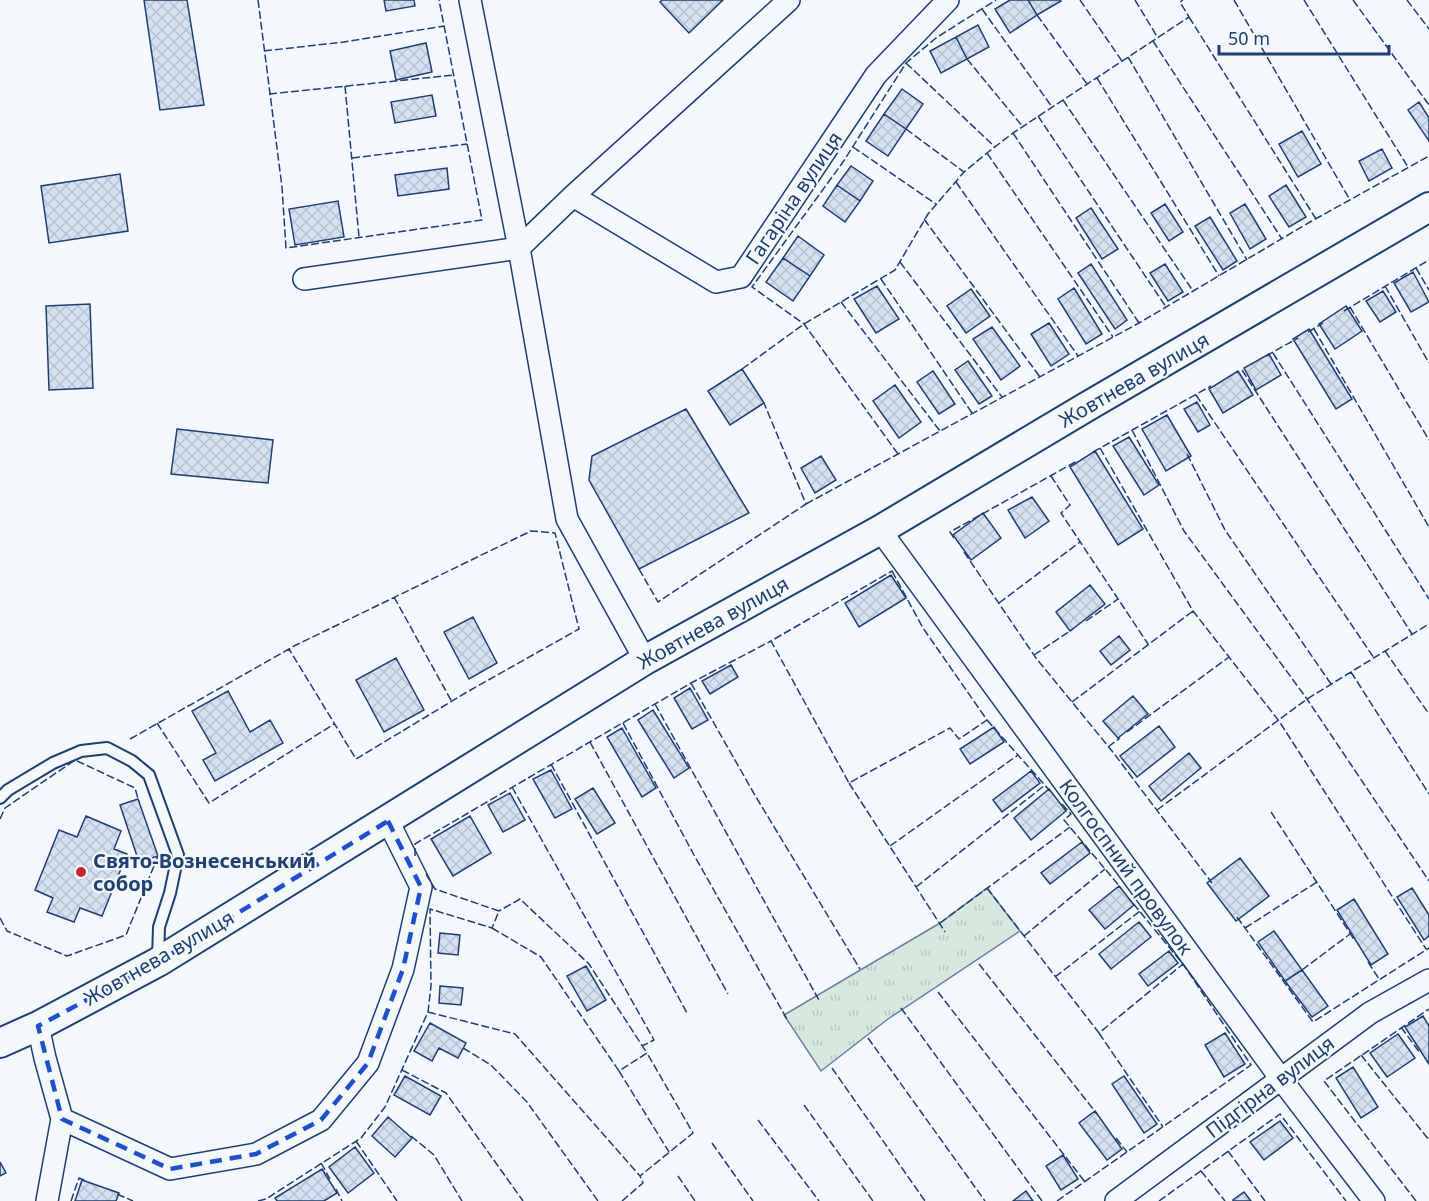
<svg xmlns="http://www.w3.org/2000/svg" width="1429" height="1201" font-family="'Noto Sans',sans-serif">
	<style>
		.grass { fill: url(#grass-tufts); stroke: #687fa3; stroke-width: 1.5 }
		.building { fill: url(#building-cross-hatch); stroke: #1d3f73; stroke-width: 1.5 }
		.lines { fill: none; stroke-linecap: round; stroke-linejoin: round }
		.lane-casing { stroke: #1d3f73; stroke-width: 14 }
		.street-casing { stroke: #1d3f73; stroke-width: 24 }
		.secondary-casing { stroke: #1d3f73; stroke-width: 32 }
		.lane { stroke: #f4f7fb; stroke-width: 10 }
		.street { stroke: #f4f7fb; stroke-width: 21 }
		.secondary { stroke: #f4f7fb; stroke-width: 28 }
		.fence { stroke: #1d3f73; stroke-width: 1.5; stroke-dasharray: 8 3; stroke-linecap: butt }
		.marked { fill: none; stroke: #1d4ed8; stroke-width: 4.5; stroke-dasharray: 12 8; stroke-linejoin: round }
		.poi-dot { fill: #c62828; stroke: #f4f7fb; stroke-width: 2 }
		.labels { text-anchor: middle; stroke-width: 4.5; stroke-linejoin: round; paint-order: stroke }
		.street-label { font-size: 20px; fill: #1d3f73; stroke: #f4f7fb }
		.poi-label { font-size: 20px; font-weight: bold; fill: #1d3f73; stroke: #f4f7fb; text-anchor: start }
	</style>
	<defs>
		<pattern id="grass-tufts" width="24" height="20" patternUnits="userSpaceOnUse" patternTransform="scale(1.5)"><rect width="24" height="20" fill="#d7e8df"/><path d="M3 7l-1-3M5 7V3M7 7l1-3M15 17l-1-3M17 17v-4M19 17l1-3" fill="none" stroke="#b8c8c3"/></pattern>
		<pattern id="building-cross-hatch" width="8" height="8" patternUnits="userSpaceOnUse" patternTransform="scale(1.5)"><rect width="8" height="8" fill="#d5e0f0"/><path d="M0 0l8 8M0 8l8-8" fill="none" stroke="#b6c1d1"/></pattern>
	</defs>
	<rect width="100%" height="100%" fill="#f4f7fb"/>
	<path class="grass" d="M987,888L1020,931L888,1019L821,1071L784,1015L940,923Z"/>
	<path class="building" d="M144,0H187L204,105L160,110Z
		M384,0H414L415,6L386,11Z
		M662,0H723L689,33L660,2Z
		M1010,0H1028L1037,15L1010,33L995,9Z
		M1028,0H1060L1061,1L1037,15Z
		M978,25L989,47L967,59L956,37Z
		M956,37L967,59L941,73L930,51Z
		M426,43L432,72L396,80L390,51Z
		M902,89L923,104L906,129L884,114Z
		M432,95L436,116L395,123L391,102Z
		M1419,102L1429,118V141L1408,110Z
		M884,114L906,129L888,156L866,141Z
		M1302,131L1321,164L1298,177L1279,144Z
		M1382,149L1392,168L1369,181L1359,161Z
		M851,166L873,181L860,201L837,185Z
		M447,168L449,189L398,196L395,175Z
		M120,174L128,231L49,243L41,186Z
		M837,185L860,201L845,222L823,206Z
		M1286,185L1306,217L1289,227L1269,196Z
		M338,201L344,237L295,245L289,209Z
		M1165,204L1183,232L1169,241L1151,213Z
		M1245,204L1266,239L1250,249L1230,213Z
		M1091,208L1118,249L1102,259L1076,218Z
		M1210,217L1237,261L1223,270L1195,226Z
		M798,236L824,255L810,276L783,258Z
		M783,258L810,276L793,301L766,282Z
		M1091,264L1127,320L1115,329L1078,273Z
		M1165,264L1183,292L1168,301L1150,273Z
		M1413,272L1429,302L1411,312L1394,283Z
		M877,286L899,319L876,333L854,299Z
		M1074,288L1102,334L1086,344L1058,299Z
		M971,289L990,316L966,333L947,306Z
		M1383,291L1396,312L1380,322L1366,301Z
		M90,304L93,388L49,390L46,306Z
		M1346,306L1362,331L1335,349L1319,324Z
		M1049,323L1069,354L1051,366L1031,334Z
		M992,327L1020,366L1001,380L973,339Z
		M1309,329L1352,399L1336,409L1293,339Z
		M1269,354L1281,375L1256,390L1244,368Z
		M968,361L992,396L979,404L955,370Z
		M742,369L764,403L730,425L708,391Z
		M933,371L955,404L939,414L917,382Z
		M1238,371L1253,395L1223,413L1209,389Z
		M895,385L921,422L899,438L873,401Z
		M1197,402L1210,425L1198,432L1184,409Z
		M686,409L749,513L639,569L589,480L592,456Z
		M1167,415L1191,456L1166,471L1142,429Z
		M177,429L273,440L268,483L171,474Z
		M1129,437L1159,485L1144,495L1113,446Z
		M1095,451L1143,529L1118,545L1070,467Z
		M821,456L836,480L815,493L801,468Z
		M1032,497L1049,521L1025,538L1008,510Z
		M983,513L1001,538L971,560L953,535Z
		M891,575L906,598L859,627L845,603Z
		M1090,585L1105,604L1070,631L1056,612Z
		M473,617L497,663L469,679L444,632Z
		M1119,636L1130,650L1111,665L1100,651Z
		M396,658L424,710L384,732L356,680Z
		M731,665L738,677L710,694L702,681Z
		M690,688L708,720L692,729L674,698Z
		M228,691L250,732L270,720L283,743L215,781L203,760L216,753L192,711Z
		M1133,696L1148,714L1118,738L1103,721Z
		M653,710L689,768L674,778L638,720Z
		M1159,726L1175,747L1137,777L1120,756Z
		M994,727L1004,742L970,764L960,749Z
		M622,728L656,788L642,797L607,737Z
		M1189,753L1201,768L1161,801L1149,786Z
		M551,770L572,809L555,818L533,779Z
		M1031,771L1040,783L1002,812L993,800Z
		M593,788L615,823L597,834L575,799Z
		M1049,789L1066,811L1031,840L1014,818Z
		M510,793L525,820L503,832L488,805Z
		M138,799L158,856L139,862L120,805Z
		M86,816L121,831L114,849L127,854L102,916L80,908L74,922L47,912L53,898L35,890L59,830L77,837Z
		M470,816L491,853L453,876L431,839Z
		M1082,842L1090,853L1050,884L1041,873Z
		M1240,858L1269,896L1236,921L1207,883Z
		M1119,886L1134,905L1105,929L1089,910Z
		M1412,888L1429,915V936L1424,940L1397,897Z
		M1354,899L1388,954L1371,965L1337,910Z
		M1139,922L1151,937L1111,969L1099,954Z
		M1274,931L1302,970L1285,981L1258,942Z
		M440,933L460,935L458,955L438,953Z
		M1169,951L1178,963L1148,986L1139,974Z
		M586,966L606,1000L587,1011L567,976Z
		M1302,970L1328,1006L1312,1017L1285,981Z
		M440,986L463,988L461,1005L439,1003Z
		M1423,1016L1429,1026V1064L1405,1027Z
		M430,1023L466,1043L458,1058L439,1048L432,1061L414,1051Z
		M1225,1033L1245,1064L1224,1077L1205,1045Z
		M1398,1034L1415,1058L1387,1077L1370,1053Z
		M1353,1067L1378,1107L1361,1118L1336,1078Z
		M405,1076L441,1096L430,1115L394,1095Z
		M1124,1076L1157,1124L1144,1133L1112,1084Z
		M1095,1111L1122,1149L1107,1160L1079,1123Z
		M388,1117L412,1138L395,1157L372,1136Z
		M1280,1121L1293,1138L1264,1160L1250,1142Z
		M355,1147L374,1173L348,1193L329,1167Z
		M1063,1155L1078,1179L1061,1190L1046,1166Z
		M0,1162L6,1173L0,1176Z
		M322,1169L337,1193L324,1201H277L275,1198Z
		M82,1180L119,1193L116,1201H75Z
		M1026,1191L1033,1201H1013Z
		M1244,1192L1251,1201H1233V1200Z"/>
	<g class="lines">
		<g class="lane-casing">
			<path id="lane" d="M0,798L8,790L53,763L81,751L107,748L132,761L149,775L178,855L170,893L159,927L158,959"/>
		</g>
		<g class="street-casing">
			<path id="street" d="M470,0L519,248L567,519L645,660
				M573,196L716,282L741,277L876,75L948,0
				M304,279L519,248L573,196L789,0
				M880,530L1281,1079L1374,1201
				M38,1026L45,1058L62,1119L47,1201
				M62,1119L170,1169L256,1154L321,1120L368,1063L403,969L421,887L388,821
				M1116,1201L1370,1013L1429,980"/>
		</g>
		<g class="secondary-casing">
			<path id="secondary" d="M0,1043L38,1026L158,962L645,660L880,530L1088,406L1429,207"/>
		</g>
		<use href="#lane" class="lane"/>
		<use href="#street" class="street"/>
		<use href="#secondary" class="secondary"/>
		<path class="fence" d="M258,0L282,187L286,248L482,220L439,0
			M1080,0L1122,61
			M1135,0L1158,38
			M1234,0L1350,200
			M1304,0L1408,167
			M1353,0L1429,105
			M1407,0L1429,29
			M982,9L1052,107
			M1037,15L1087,84
			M1189,17L1316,219
			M1153,41L1282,239
			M264,51L344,42L444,26
			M1128,57L1247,260
			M967,59L1023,127
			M906,63L995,147
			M1097,78L1219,276
			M345,86L359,237
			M269,94L454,75
			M1063,100L1193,291
			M1038,116L1166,307
			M906,129L964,172
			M1013,133L1139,323
			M853,147L936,204
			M987,153L1113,337
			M352,158L467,144
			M956,182L1078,356
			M924,219L1040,377
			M900,262L1002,397
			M1416,268L1429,290
			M881,279L972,413
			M1385,286L1429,363
			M841,302L940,431
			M1350,307L1429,440
			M1344,311L1429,260
			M1314,329L1429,527
			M1308,332L1323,323
			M1273,353L1429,599
			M1266,356L1298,338
			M742,369L804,324L895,270L928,214L964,172L987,153L1013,133L1189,17L1180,2L1183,0
			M1242,370L1412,634
			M1196,395L1374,658
			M1132,430L1184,531L1307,699L1429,881
			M1100,448L1193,611L1279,721L1426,949
			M1093,452L1211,386
			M898,454L804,324L752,287L843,162L906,63L936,38L996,0
			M1187,454L1225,530L1331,684
			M1051,476L1070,505L1061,513L1148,644
			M806,504L1139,323L1310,222L1429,156
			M954,538L950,532L1077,461
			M964,552L1036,658L1112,751L1212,883
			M639,569L658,602L806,504L764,403
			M892,571L923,628L987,720L959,739L950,728L849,783L771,641Z
			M394,597L452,702
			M999,603L1080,542
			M1086,621L1118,599
			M1385,651L1429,714
			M1034,655L1073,629
			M1351,672L1429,794
			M691,683L756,797L860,969
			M1072,702L1193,611
			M655,704L820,1002
			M987,720L1050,791
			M157,723L209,803L334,724
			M623,723L694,855L788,1021
			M1127,732L1229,657
			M130,739L289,649L294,646L531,531L555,533L579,629L467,692L356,759L289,649
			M590,742L728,994
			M1108,747L1120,738
			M551,764L687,1013
			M849,783L945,932
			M512,787L654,1040L642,1046
			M1062,804L1071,814L1064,820L1121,888
			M1157,810L1307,699L1429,624
			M1271,812L1355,941
			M0,819L5,808L75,760L135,788L139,802
			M890,846L1018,755
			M415,856V844L691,683L771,641
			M916,887L1045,785
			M987,888L1099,1033L1183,964
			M1237,917L1313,1022L1429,948
			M0,918L7,931L67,956L126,935L158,856L157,853
			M940,923L1070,827
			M492,928L541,957L619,1071L647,1053L589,964L520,899L499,911
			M1245,928L1317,882
			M1024,936L1105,869
			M1368,962L1379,979
			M979,964L1097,1114
			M1302,970L1350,934
			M1055,977L1140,911
			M938,992L1085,1182
			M901,1008L1042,1201
			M428,1012L515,1034L640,1176L693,1133L647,1053
			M1401,1027L1420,1053
			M1099,1033L1163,1127
			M868,1038L985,1201
			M463,1048L491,1065L527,1102L598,1201
			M1361,1055L1429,1140
			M832,1068L925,1201
			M402,1070L446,1093L523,1201
			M619,1071L669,1152
			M804,1105L873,1201
			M758,1120L819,1201
			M411,1136L434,1155L462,1201
			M1116,1138L1127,1152
			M356,1141L397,1201
			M712,1143L753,1201
			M1228,1151L1265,1201
			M321,1163L330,1179
			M1201,1171L1225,1201
			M678,1176L695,1201
			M336,1189L342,1201
			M117,1194L133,1201
			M71,1201L79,1178L86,1181
			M258,1201L266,1199L361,1138L385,1107L428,1012L431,986L430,909L492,928L499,911L435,889L426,874
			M622,1201L643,1183L640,1176
			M1057,1201L1251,1065L1183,964L1132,902
			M1159,1201L1280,1114L1346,1201
			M1416,1201L1324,1081L1429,1009"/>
	</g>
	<path class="marked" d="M388,821L421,887L403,969L368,1063L321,1120L256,1154L170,1169L62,1119L38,1026L158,962Z"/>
	<circle class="poi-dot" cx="81" cy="872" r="6"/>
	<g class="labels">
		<g class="street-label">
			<text transform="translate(794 198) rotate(-56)" y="7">Гагаріна вулиця</text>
			<text transform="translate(1134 380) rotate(-30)" y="7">Жовтнева вулиця</text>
			<text transform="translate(713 623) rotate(-29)" y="7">Жовтнева вулиця</text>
			<text transform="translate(1126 867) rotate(54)" y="7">Колгоспний провулок</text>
			<text transform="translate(159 958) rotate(-30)" y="7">Жовтнева вулиця</text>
			<text transform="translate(1270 1087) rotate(-37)" y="7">Підгірна вулиця</text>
		</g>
		<g class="poi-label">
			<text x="93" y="868">Свято-Вознесенський<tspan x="93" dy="23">собор</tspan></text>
		</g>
	</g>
	<path d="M1219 45v9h170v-9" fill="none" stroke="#1d3f73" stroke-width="3"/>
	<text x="1228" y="45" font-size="18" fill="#1d3f73" stroke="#f4f7fb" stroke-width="4.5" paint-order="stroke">50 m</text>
</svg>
